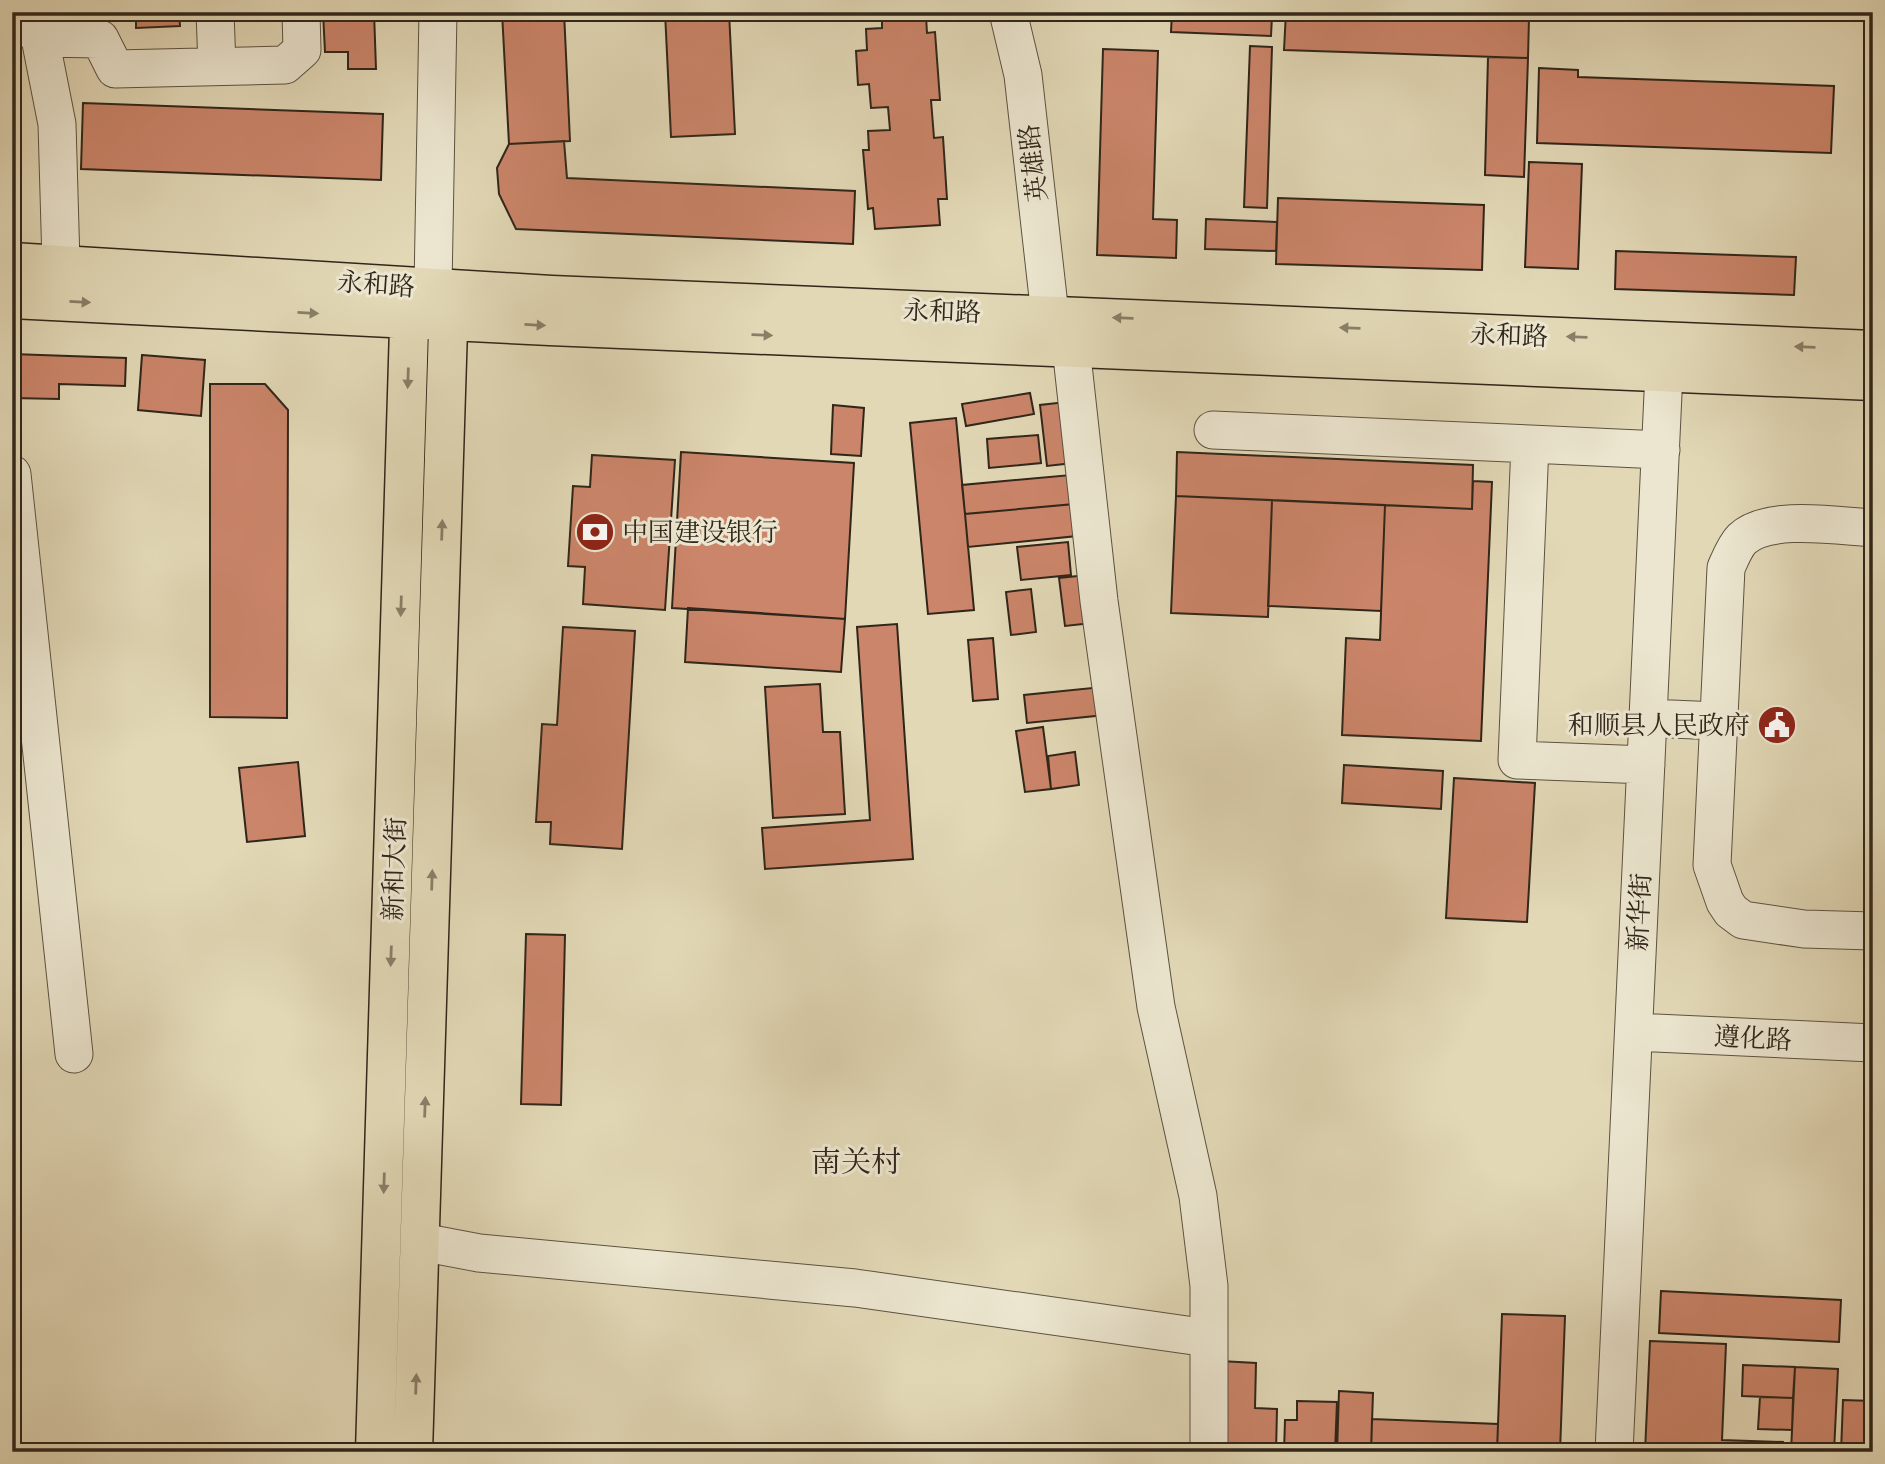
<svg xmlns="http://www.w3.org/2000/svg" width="1885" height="1464" font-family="'EB Garamond','Noto Serif SC',serif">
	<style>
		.building { fill: #cb856a; stroke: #30261a; stroke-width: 2 }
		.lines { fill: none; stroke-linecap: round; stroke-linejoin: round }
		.minor-casing { stroke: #5c5241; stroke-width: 39 }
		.major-casing { stroke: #30261a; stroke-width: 41 }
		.minor { stroke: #ece6d0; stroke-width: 37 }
		.major { stroke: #e2d8b6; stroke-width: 38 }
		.oneway { fill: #897f68 }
		.labels { text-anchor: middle; stroke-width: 6; stroke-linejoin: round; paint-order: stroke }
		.street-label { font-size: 26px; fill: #30261a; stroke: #ece6d0 }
		.poi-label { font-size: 26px; fill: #30261a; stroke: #ece6d0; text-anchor: start }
		.quarter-label { font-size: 30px; fill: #30261a; stroke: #ece6d0 }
	</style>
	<rect width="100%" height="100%" fill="#e2d8b6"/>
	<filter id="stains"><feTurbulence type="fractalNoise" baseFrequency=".00286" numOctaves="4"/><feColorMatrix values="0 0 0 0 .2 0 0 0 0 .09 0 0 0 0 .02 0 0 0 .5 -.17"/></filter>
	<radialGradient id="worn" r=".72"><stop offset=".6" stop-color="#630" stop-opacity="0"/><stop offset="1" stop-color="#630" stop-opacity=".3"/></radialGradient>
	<path class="building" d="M136,12H179L180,26L136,28Z
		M323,12H374L376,69H348V52H325Z
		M502,12H564L570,141L509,144Z
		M665,12H729L735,134L671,137Z
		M1172,12L1272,16L1271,36L1171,32Z
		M1286,12L1529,18L1528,58L1284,50Z
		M907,14V18L926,16L927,33L935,32L940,100H931L934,138L943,137L947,199H938L940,225L875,229L873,208L868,209L863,150H869L868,131L890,130L888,107L871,108L869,84L858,85L856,51L867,50L866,29L882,28V16Z
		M1250,46L1272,47L1267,208L1244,207Z
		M1103,49L1158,51L1153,219L1177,220L1176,258L1097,255Z
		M1488,57L1528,58L1524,177L1485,175Z
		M1539,68L1578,70V77L1834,86L1831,153L1537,143Z
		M83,103L383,114L381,180L81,169Z
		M564,141L567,178L855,191L853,244L516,229L499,194L497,168L509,144Z
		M1529,162L1582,164L1578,269L1525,267Z
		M1278,198L1484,205L1482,270L1276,264Z
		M1206,219L1277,222L1276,251L1205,249Z
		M1616,251L1796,257L1794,295L1615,289Z
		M12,354L126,358L125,386L59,384V399L12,398Z
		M142,355L205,360L201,416L138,410Z
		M210,384H265L288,410L287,718L210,717Z
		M1030,393L1034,414L966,426L962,404Z
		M1066,402L1073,463L1047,466L1040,405Z
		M833,405L864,408L861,456L831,454Z
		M956,418L974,610L928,614L910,423Z
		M1038,435L1041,463L989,468L987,439Z
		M681,452L854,463L845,619L672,608Z
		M1177,452L1473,465L1472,509L1176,496Z
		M592,455L675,460L665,610L583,604L585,567L568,566L573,486L590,487Z
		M1071,475L1074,504L965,514L962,485Z
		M1473,481L1492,482L1481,741L1342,735L1346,638L1380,640L1385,505L1472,509Z
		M1176,496L1272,500L1268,617L1171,613Z
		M1272,500L1385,505L1381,611L1268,606Z
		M1074,504L1077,536L968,547L965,514Z
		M1068,542L1071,575L1021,580L1017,547Z
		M1087,575L1092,623L1065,626L1059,578Z
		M1031,589L1036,632L1011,635L1006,592Z
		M688,608L845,619L841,672L685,662Z
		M897,624L913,859L765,869L762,828L870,820L857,627Z
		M563,627L635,631L622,849L550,844L551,822H536L542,724L557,725Z
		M993,638L998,699L973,701L968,640Z
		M820,684L823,732H840L845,814L773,818L765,687Z
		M1102,687L1105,715L1027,723L1024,695Z
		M1043,727L1051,789L1025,792L1016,731Z
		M1075,752L1079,785L1051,789L1048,756Z
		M298,762L305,836L247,842L239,768Z
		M1344,765L1443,771L1441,809L1342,803Z
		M1454,778L1535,783L1527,922L1446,918Z
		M526,934L565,935L561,1105L521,1104Z
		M1661,1291L1841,1300L1839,1342L1659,1333Z
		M1502,1314L1565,1316L1560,1452H1497Z
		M1650,1341L1726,1344L1722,1440L1783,1442V1452H1645Z
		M1220,1361L1256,1363L1255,1408L1277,1409L1276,1452H1217Z
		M1743,1365L1795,1367L1793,1398L1742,1396Z
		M1795,1367L1838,1369L1834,1452H1791Z
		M1339,1391L1373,1393L1371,1452H1337Z
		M1760,1397L1793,1398L1792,1430L1758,1429Z
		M1843,1400L1873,1401V1452H1841Z
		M1297,1401L1337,1402L1335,1452H1284L1285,1420H1297Z
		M1372,1419L1498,1424L1497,1452H1371Z"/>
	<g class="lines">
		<g class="minor-casing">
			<path id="minor" d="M22,12L28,26L40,38L57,124L61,263
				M215,12L217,66
				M1008,12L1023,75L1050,315
				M40,38L100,39L115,69L285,65L302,50L301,12
				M433,287L438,12
				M1071,347L1099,601L1156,1007L1198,1196L1209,1286V1452
				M1213,430L1530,444L1517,760L1646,765
				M1530,444L1661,450
				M12,474L74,1054
				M1873,528C1838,526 1769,514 1742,539C1735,546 1730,559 1726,568L1712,865L1725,902L1731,911L1743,920L1804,929L1873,931
				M1648,718L1718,721
				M1634,1032L1873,1043
				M421,1242L479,1253L855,1288L1208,1338
				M1614,1452L1664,372"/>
		</g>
		<g class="major-casing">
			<path id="major" d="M12,262L551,295L1873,350
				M12,299L550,326L1873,381
				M375,1452L410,295
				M413,1452L449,296"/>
		</g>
		<use href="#minor" class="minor"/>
		<use href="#major" class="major"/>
	</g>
	<defs><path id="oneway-solid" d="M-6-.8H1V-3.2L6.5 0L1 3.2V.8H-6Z" transform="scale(1.75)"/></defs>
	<g class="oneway">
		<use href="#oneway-solid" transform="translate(80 302) rotate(3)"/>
		<use href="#oneway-solid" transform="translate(308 313) rotate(3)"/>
		<use href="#oneway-solid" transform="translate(1123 318) rotate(-178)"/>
		<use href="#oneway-solid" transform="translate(535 325) rotate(3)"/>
		<use href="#oneway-solid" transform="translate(1350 328) rotate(-178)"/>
		<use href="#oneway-solid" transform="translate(762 335) rotate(2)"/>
		<use href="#oneway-solid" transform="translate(1577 337) rotate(-178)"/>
		<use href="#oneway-solid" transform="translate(1805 347) rotate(-178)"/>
		<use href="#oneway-solid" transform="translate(408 378) rotate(92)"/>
		<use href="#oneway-solid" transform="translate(442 530) rotate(-88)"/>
		<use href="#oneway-solid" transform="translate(401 606) rotate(92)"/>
		<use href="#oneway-solid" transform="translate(432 880) rotate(-88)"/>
		<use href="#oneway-solid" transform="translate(391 956) rotate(92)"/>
		<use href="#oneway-solid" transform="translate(425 1107) rotate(-88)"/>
		<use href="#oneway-solid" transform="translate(384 1183) rotate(92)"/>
		<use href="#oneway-solid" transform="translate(416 1384) rotate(-88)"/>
	</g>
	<defs>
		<g id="bank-disc" transform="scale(2.0125)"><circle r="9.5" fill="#8f2418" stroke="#ece6d0"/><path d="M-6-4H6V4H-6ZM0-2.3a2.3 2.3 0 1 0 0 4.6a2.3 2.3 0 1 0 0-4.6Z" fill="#fff"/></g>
		<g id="civic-disc" transform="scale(2.0125)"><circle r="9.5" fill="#8f2418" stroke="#ece6d0"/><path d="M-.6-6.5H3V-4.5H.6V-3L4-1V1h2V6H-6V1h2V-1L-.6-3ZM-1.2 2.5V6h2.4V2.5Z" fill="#fff"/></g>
	</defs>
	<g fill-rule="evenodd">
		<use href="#bank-disc" x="595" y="532"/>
		<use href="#civic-disc" x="1777" y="725"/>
	</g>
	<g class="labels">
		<g class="street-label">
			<text transform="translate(1033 163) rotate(-97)" y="9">英雄路</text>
			<text transform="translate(376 284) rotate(4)" y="9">永和路</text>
			<text transform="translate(942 311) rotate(2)" y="9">永和路</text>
			<text transform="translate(1509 335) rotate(2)" y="9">永和路</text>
			<text transform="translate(394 869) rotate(-88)" y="9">新和大街</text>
			<text transform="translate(1639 912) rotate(-87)" y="9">新华街</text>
			<text transform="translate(1753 1038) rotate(3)" y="9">遵化路</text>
		</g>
		<g class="poi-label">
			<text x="622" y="541">中国建设银行</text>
			<text x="1750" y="734" text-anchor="end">和顺县人民政府</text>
		</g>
		<g class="quarter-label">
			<text x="856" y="1172">南关村</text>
		</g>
	</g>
	<rect width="1885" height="1464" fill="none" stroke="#e2d8b6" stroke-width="42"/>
	<rect x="14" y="14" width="1857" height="1436" fill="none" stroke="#30261a" stroke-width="3.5"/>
	<rect x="21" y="21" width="1843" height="1422" fill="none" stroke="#30261a" stroke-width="2"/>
	<rect width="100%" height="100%" filter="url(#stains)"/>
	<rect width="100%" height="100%" fill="url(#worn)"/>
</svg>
